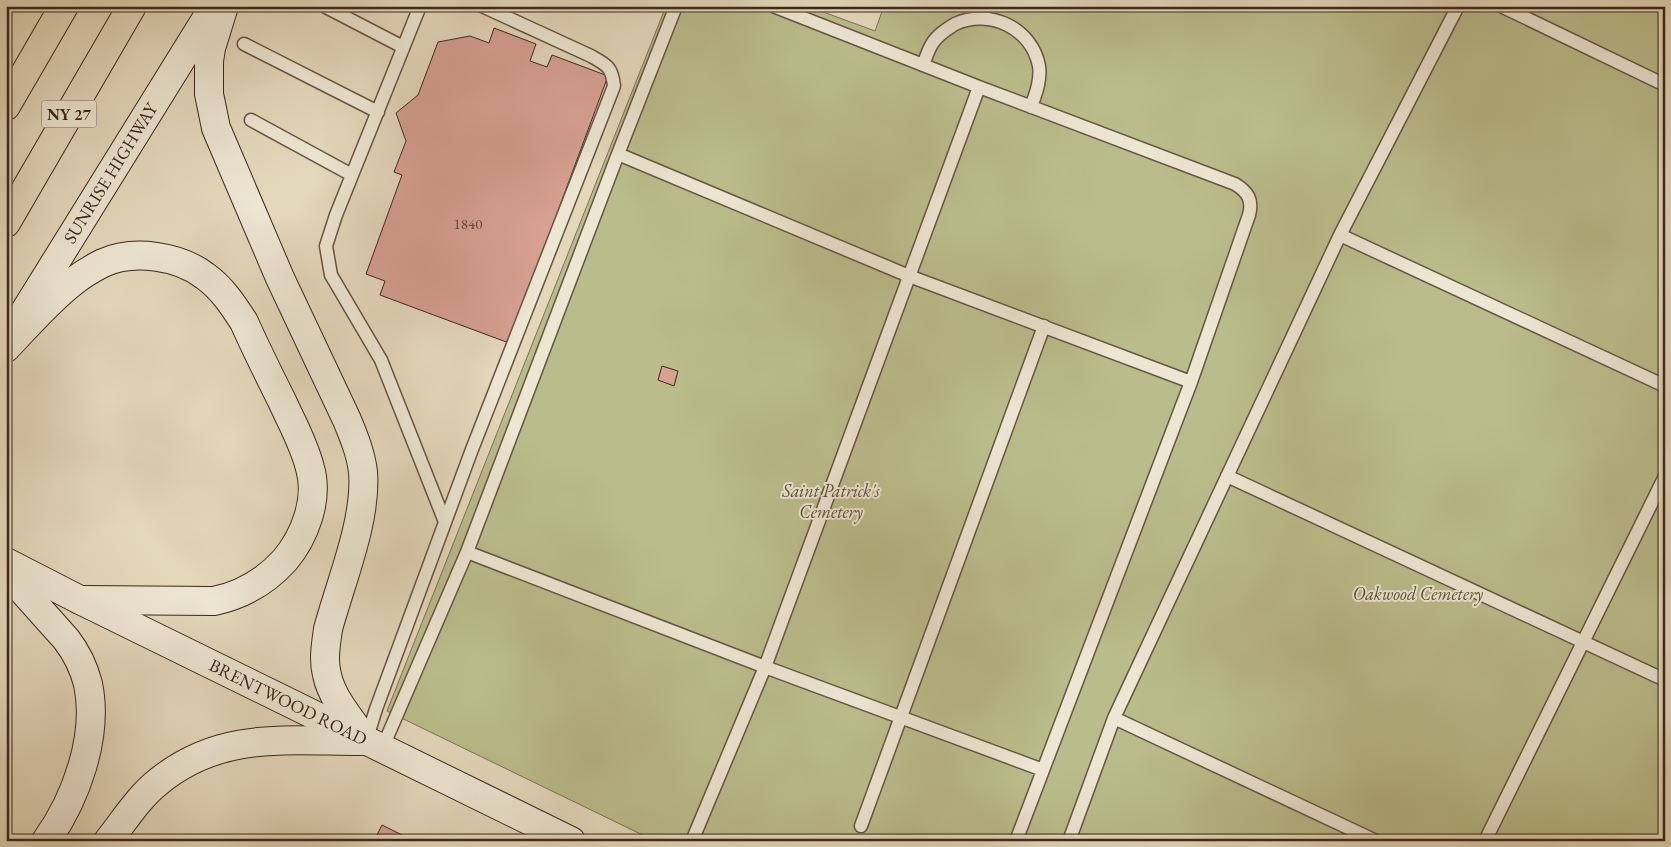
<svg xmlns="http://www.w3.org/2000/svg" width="1671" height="847" font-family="'EB Garamond',serif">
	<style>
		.green { fill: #bbbc8b; stroke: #7b7254 }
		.building { fill: #d7a091; stroke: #3b291c }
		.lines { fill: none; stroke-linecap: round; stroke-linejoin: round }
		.lane-casing { stroke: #655544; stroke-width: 15 }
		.secondary-casing { stroke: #3b291c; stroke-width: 30 }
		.highway-casing { stroke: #3b291c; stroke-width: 30 }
		.lane { stroke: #ede6d3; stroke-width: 12 }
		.secondary { stroke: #ede6d3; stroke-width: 28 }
		.highway { stroke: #e4d8bb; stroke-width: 28 }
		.labels { text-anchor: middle; stroke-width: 4; stroke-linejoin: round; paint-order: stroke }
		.number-label { font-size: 15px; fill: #624739 }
		.shield { fill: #ede6d3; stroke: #706253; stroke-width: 1 }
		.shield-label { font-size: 16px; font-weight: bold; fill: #3b291c }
		.street-label { font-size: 18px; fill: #3b291c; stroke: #ede6d3 }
		.park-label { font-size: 18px; font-style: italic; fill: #5b4e38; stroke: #ede6d3 }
	</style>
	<rect width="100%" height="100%" fill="#e4d8bb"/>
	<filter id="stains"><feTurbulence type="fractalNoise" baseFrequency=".004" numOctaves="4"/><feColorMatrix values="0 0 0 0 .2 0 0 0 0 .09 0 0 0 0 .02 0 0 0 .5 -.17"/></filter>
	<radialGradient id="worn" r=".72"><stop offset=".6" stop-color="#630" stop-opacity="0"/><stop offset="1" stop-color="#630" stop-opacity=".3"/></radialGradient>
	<path class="green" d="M666,6H807L875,31L884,6H1665V841H655L387,711Z"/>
	<path class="building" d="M494,28L536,44L530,61L547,67L552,55L608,76L509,343L380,295L385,281L366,274L402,175L394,172L406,141L396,113L418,95L438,42L470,36L489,43Z
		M662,366L678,371L674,386L658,380Z
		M382,825L414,841H374Z"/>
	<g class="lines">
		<g class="lane-casing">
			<path id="lane" d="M324,6L403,47
				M420,6L336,215L326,246L331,275L381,360L445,522
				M773,6L979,87
				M1501,6L1665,85
				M244,44L378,112
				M923,65C926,58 928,50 932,44C937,35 947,29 955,24C989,8 1032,28 1039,66C1041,80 1036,93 1031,107
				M251,120L352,175
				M618,154L676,6
				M1340,235L1665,386
				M1227,476L1665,680
				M467,552L618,154L909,276L1191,382L1016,841
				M1114,718L1376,841
				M366,741L376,709L471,452L614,86C612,67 607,65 591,56L482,6
				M382,749L467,552L765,667L692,841
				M1043,770L765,667L979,87L1235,184C1248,192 1253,200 1249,215L1191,382
				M861,826L1044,326
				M1069,841L1114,718L1340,235L1458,6
				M1485,841L1665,476"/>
		</g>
		<g class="secondary-casing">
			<g id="secondary">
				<path d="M224,6L211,48L209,61V94L216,128L280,278L347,420C354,437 361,454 363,472C367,520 341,581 328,629C326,644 323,660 327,675C332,699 352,721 366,741"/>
				<path id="s1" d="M22,316L213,8"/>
				<path d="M6,348C28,325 49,300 74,281C83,274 93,268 103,263C134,249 179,256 205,276C222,288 233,305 244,322C256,349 269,375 282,401C292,423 304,444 310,468C319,499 305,536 285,560C265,582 243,595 214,601L80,600"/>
				<path id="s2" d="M6,562L80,600L571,841"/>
				<path d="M6,572L66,639C76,652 84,668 88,684C99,736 76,799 46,841"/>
				<path d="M108,841C124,821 138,798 158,782C220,731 286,741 360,741"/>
			</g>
		</g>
		<g class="highway-casing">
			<path id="highway" d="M6,106L64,6
				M6,223L132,6"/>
		</g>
		<use href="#lane" class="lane"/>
		<use href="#secondary" class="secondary"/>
		<use href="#highway" class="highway"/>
	</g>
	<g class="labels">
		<g class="number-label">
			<text x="468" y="229">1840</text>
		</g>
		<rect class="shield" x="41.5" y="100.5" width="55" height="27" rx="4"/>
		<g class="shield-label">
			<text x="69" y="120">NY 27</text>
		</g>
		<g class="street-label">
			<text dy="6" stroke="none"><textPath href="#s1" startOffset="168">SUNRISE HIGHWAY</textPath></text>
			<text dy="6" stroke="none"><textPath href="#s2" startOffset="315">BRENTWOOD ROAD</textPath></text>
		</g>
		<g class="park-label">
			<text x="831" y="497">Saint Patrick's<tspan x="831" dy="21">Cemetery</tspan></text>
			<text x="1418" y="600">Oakwood Cemetery</text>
		</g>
	</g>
	<rect width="1671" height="847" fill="none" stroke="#e4d8bb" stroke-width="25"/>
	<rect x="8" y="8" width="1656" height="832" fill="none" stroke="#3b291c" stroke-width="2.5"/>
	<rect x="12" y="12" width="1646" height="822" fill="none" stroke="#3b291c"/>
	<rect width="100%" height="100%" filter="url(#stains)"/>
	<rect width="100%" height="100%" fill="url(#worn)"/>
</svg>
